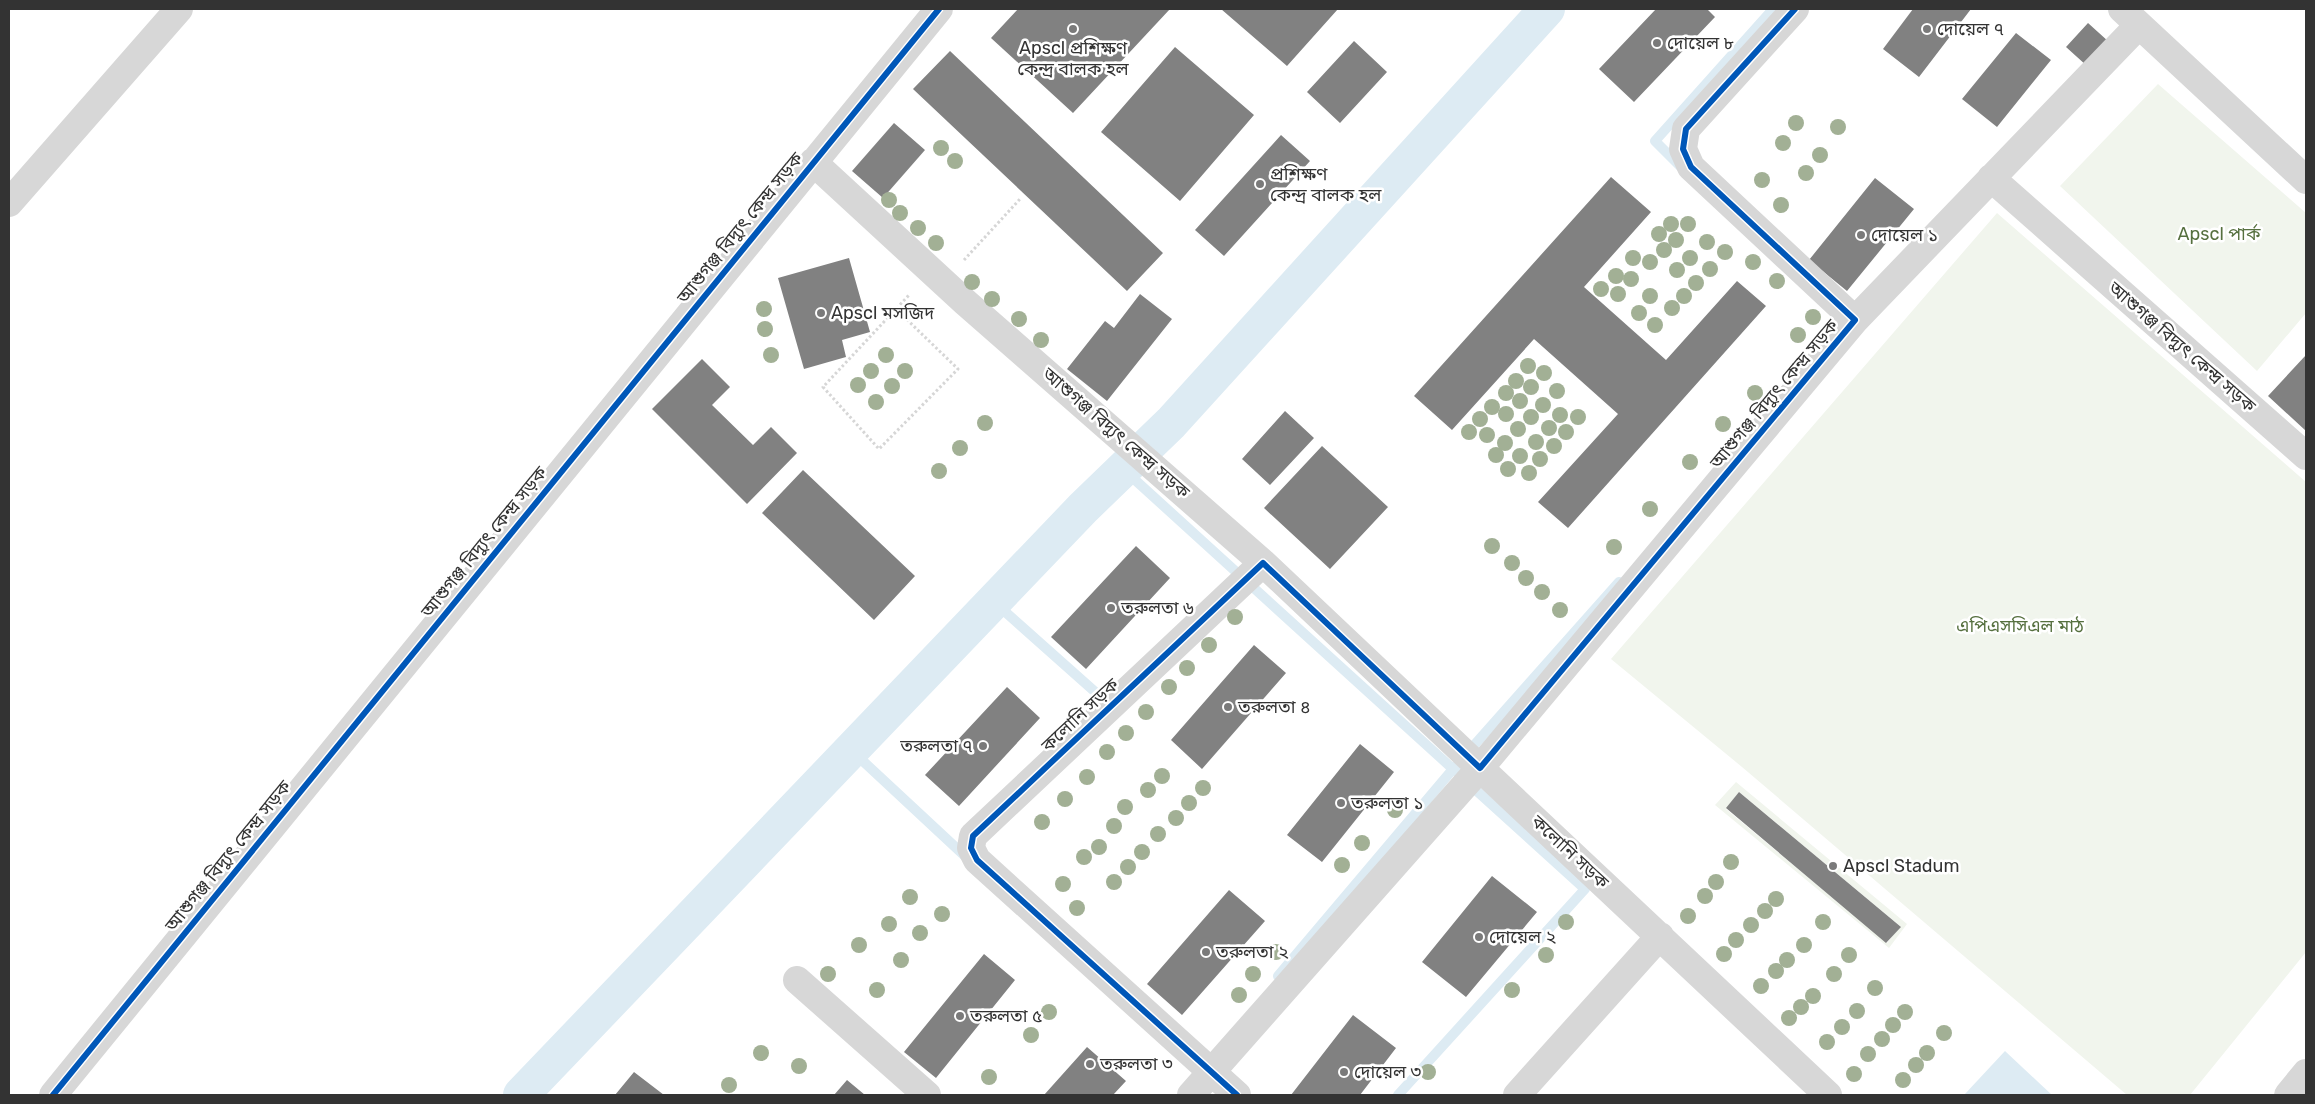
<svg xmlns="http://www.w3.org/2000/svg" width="2315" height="1104" font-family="Rubik,'Noto Sans Bengali',sans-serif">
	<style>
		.green { fill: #f1f5ed; fill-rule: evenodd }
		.water { fill: #ddebf3 }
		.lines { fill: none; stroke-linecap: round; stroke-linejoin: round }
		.stream { stroke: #ddebf3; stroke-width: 10 }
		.canal { stroke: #ddebf3; stroke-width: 36 }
		.building { fill: #818181 }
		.path { stroke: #d6d6d6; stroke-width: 3; stroke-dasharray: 2.5 2.5; stroke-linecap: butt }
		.street { stroke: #d7d7d7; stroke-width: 28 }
		.cycleway-casing { stroke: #fff; stroke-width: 9 }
		.cycleway { stroke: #0057b8; stroke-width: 6 }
		.tree { fill: #a2b095 }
		.poi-dot { fill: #7a7a7a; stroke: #fff; stroke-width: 2 }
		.labels { text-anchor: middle; stroke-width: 5; stroke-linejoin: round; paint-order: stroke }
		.poi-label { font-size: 18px; fill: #333; stroke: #fff; text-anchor: start }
		.street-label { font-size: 18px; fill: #333; stroke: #fff }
		.park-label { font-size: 18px; fill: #56703f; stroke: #fff }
	</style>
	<rect width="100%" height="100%" fill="#fff"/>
	<path class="green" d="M2158,84L2306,213V313L2257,371L2060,186Z
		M1997,213L2306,482V952L2190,1095H2127L1742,767L1611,659Z
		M1736,782L1907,924L1889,948L1715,805ZM1739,792L1900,926L1887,943L1726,809Z"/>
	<path class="water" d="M2005,1051L2052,1095H1964Z"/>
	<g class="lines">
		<path class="stream" d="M1681,167L1655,141L1773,9
			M1123,469L1453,769L1619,582
			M993,601L1102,698L1094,705
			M851,750L966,857
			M1278,976L1453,769L1458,773
			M1398,1095L1585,889L1468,783"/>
		<path class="canal" d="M521,1095L1083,508L1171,423L1547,9"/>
	</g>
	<path class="building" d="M1018,9H1170L1073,113L991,38Z
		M1221,9H1338L1287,66Z
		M1656,9H1707L1715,17L1634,102L1599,69Z
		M1913,9H1971L1919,77L1883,49Z
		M2088,23L2109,42L2087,66L2066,47Z
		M2016,33L2051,60L1997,127L1962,99Z
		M1354,41L1387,72L1340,123L1307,92Z
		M1175,47L1254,115L1180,201L1101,132Z
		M950,51L1163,253L1127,291L913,89Z
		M894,123L925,150L883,198L852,171Z
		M1281,135L1310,161L1224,256L1195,230Z
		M1611,177L1651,212L1584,287L1666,360L1737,281L1766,306L1568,528L1538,502L1618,414L1534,339L1452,430L1414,396Z
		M1875,178L1914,209L1847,291L1809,260Z
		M849,258L870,332L842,340L846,357L804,369L778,278Z
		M1140,294L1172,319L1107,401L1067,369L1105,321L1114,328Z
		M2306,355V431L2268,396Z
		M702,359L730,387L712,405L753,445L771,427L797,453L747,504L652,409Z
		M1285,411L1314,438L1270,485L1242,459Z
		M1322,446L1388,507L1330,569L1264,508Z
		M803,470L915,576L874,620L762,513Z
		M1136,546L1170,578L1086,669L1051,637Z
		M1254,645L1286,673L1202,769L1171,740Z
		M1007,687L1040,718L959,806L925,775Z
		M1360,744L1394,772L1322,862L1287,835Z
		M1739,792L1901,927L1886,943L1726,808Z
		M1492,876L1537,912L1466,997L1422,962Z
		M1229,890L1265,921L1182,1015L1147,984Z
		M984,954L1015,980L936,1078L904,1052Z
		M1353,1015L1396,1048L1360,1095H1291Z
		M1087,1047L1126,1081L1113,1095H1044Z
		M634,1072L664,1095H615Z
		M847,1080L865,1095H834Z"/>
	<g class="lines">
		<path class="path" d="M964,260L1020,199
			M896,309L958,369L879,449L823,387L910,294"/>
		<path class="street" d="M2122,9L2306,180
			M813,162L965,302L1263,563
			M1991,178L2306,456
			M9,203L179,9
			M1855,320L2139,25
			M797,980L927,1095
			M53,1095L939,9
			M1191,1095L1480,768L1828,1095
			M1237,1095L977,860L971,848L973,836L1263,563L1480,768L1855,320L1691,167L1683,149L1686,129L1795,9
			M1517,1095L1660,936
			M2288,1095L2306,1073"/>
		<g class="cycleway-casing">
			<path id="cycleway" d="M53,1095L939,9
				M1237,1095L977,860L971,848L973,836L1263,563L1480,768L1855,320L1691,167L1683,149L1686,129L1795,9"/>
		</g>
		<use href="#cycleway" class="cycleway"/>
	</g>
	<g class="tree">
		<circle cx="1796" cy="123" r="8"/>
		<circle cx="1838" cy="127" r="8"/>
		<circle cx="1783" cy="143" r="8"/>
		<circle cx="941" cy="148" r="8"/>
		<circle cx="1820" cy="155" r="8"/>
		<circle cx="955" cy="161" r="8"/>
		<circle cx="1806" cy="173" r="8"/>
		<circle cx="1762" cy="180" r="8"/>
		<circle cx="889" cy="200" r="8"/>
		<circle cx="1781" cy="205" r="8"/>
		<circle cx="900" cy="213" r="8"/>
		<circle cx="1671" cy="224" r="8"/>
		<circle cx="1688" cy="224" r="8"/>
		<circle cx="918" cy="228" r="8"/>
		<circle cx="1659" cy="234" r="8"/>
		<circle cx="1676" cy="240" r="8"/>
		<circle cx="1707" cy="242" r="8"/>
		<circle cx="936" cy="243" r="8"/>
		<circle cx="1664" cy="250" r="8"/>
		<circle cx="1725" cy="252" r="8"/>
		<circle cx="1633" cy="258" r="8"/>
		<circle cx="1690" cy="258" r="8"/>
		<circle cx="1650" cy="262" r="8"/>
		<circle cx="1753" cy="262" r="8"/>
		<circle cx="1710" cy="269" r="8"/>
		<circle cx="1677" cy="270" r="8"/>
		<circle cx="1616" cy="276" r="8"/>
		<circle cx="1631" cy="279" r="8"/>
		<circle cx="1777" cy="281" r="8"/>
		<circle cx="972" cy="282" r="8"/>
		<circle cx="1696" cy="283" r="8"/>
		<circle cx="1601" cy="289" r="8"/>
		<circle cx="1618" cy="294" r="8"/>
		<circle cx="1650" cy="296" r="8"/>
		<circle cx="1684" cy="296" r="8"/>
		<circle cx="992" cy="299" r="8"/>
		<circle cx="1672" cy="308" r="8"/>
		<circle cx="764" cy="309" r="8"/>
		<circle cx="1639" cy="313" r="8"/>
		<circle cx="1813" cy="317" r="8"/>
		<circle cx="1019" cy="319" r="8"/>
		<circle cx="1655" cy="325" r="8"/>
		<circle cx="765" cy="329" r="8"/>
		<circle cx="1798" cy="335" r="8"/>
		<circle cx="1041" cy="340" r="8"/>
		<circle cx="771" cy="355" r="8"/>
		<circle cx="886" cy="355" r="8"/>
		<circle cx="1528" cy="366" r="8"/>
		<circle cx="871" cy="371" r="8"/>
		<circle cx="905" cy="371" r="8"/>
		<circle cx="1544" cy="373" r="8"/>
		<circle cx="1516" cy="381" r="8"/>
		<circle cx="858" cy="385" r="8"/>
		<circle cx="892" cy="386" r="8"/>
		<circle cx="1531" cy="387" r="8"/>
		<circle cx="1557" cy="391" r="8"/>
		<circle cx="1506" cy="393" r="8"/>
		<circle cx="1755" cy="393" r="8"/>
		<circle cx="1520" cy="401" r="8"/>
		<circle cx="876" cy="402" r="8"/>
		<circle cx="1543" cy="405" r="8"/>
		<circle cx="1492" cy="407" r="8"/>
		<circle cx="1506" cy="414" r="8"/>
		<circle cx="1560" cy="415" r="8"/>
		<circle cx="1531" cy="417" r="8"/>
		<circle cx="1578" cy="417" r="8"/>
		<circle cx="1480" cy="419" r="8"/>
		<circle cx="985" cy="423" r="8"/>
		<circle cx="1723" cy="424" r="8"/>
		<circle cx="1549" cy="428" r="8"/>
		<circle cx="1518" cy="429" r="8"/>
		<circle cx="1469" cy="432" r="8"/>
		<circle cx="1566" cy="432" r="8"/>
		<circle cx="1487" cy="435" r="8"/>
		<circle cx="1536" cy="442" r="8"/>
		<circle cx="1505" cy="443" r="8"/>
		<circle cx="1554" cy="446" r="8"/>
		<circle cx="960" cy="448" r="8"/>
		<circle cx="1496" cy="455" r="8"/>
		<circle cx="1520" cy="456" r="8"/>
		<circle cx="1540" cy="459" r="8"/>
		<circle cx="1690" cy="462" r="8"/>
		<circle cx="1508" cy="469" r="8"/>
		<circle cx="939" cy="471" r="8"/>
		<circle cx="1529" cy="473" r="8"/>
		<circle cx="1650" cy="509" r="8"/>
		<circle cx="1492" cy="546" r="8"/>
		<circle cx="1614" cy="547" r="8"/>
		<circle cx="1512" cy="563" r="8"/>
		<circle cx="1526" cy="578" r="8"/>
		<circle cx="1542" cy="592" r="8"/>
		<circle cx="1560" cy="610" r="8"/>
		<circle cx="1235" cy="617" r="8"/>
		<circle cx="1209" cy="645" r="8"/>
		<circle cx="1187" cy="668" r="8"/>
		<circle cx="1169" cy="687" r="8"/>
		<circle cx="1146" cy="712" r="8"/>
		<circle cx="1126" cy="733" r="8"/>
		<circle cx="1107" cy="752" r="8"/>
		<circle cx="1162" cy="776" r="8"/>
		<circle cx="1087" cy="777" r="8"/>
		<circle cx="1203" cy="788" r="8"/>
		<circle cx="1148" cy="790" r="8"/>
		<circle cx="1065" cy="799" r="8"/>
		<circle cx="1189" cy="803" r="8"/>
		<circle cx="1125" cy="807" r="8"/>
		<circle cx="1395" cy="810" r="8"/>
		<circle cx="1176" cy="818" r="8"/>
		<circle cx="1042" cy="822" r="8"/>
		<circle cx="1114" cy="826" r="8"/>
		<circle cx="1158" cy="834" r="8"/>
		<circle cx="1362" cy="843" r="8"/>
		<circle cx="1099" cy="847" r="8"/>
		<circle cx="1142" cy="852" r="8"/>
		<circle cx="1084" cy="857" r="8"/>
		<circle cx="1731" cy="862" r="8"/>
		<circle cx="1342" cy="865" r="8"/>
		<circle cx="1128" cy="867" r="8"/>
		<circle cx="1114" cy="882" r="8"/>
		<circle cx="1716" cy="882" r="8"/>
		<circle cx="1063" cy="884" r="8"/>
		<circle cx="1705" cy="896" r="8"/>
		<circle cx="910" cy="897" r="8"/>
		<circle cx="1776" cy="899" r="8"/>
		<circle cx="1077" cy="908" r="8"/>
		<circle cx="1765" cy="911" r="8"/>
		<circle cx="942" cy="914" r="8"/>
		<circle cx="1688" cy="916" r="8"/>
		<circle cx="1566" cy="922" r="8"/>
		<circle cx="1823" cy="922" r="8"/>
		<circle cx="889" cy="924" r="8"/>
		<circle cx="1751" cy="925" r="8"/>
		<circle cx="920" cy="933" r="8"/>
		<circle cx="1736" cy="940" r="8"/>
		<circle cx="859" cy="945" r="8"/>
		<circle cx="1804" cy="945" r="8"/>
		<circle cx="1276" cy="952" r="8"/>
		<circle cx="1724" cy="954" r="8"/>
		<circle cx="1546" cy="955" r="8"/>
		<circle cx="1849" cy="955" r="8"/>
		<circle cx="901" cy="960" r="8"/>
		<circle cx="1787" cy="960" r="8"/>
		<circle cx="1776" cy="971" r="8"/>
		<circle cx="828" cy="974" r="8"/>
		<circle cx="1253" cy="974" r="8"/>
		<circle cx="1834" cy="974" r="8"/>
		<circle cx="1761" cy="986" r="8"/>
		<circle cx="1875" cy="988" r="8"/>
		<circle cx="877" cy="990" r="8"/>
		<circle cx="1512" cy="990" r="8"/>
		<circle cx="1239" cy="995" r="8"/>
		<circle cx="1813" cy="996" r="8"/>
		<circle cx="1801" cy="1007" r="8"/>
		<circle cx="1857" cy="1011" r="8"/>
		<circle cx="1049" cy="1012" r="8"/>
		<circle cx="1905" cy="1012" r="8"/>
		<circle cx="1789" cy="1018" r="8"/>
		<circle cx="1893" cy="1025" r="8"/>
		<circle cx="1842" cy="1027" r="8"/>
		<circle cx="1944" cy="1033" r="8"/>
		<circle cx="1031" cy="1035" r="8"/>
		<circle cx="1882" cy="1039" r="8"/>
		<circle cx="1827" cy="1042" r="8"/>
		<circle cx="761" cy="1053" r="8"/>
		<circle cx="1927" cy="1053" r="8"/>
		<circle cx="1868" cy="1054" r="8"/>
		<circle cx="1916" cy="1065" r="8"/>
		<circle cx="799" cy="1066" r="8"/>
		<circle cx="1428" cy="1072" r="8"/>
		<circle cx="1854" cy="1074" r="8"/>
		<circle cx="989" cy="1077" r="8"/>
		<circle cx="1903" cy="1080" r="8"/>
		<circle cx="729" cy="1085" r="8"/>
	</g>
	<g class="poi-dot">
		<circle cx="1073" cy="29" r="5"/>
		<circle cx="1927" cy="29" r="5"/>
		<circle cx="1657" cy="43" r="5"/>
		<circle cx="1260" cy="184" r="5"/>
		<circle cx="1861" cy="235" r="5"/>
		<circle cx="821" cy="313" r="5"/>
		<circle cx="1111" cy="608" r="5"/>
		<circle cx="1228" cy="707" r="5"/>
		<circle cx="983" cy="746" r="5"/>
		<circle cx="1341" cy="803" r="5"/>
		<circle cx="1833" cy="866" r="5"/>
		<circle cx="1479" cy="937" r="5"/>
		<circle cx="1206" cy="952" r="5"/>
		<circle cx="960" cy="1016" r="5"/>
		<circle cx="1090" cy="1064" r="5"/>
		<circle cx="1344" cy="1072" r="5"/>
	</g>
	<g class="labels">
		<g class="poi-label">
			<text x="1937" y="35">দোয়েল ৭</text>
			<text x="1667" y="49">দোয়েল ৮</text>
			<text x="1073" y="54" text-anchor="middle">Apscl প্রশিক্ষণ<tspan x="1073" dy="21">কেন্দ্র বালক হল</tspan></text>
			<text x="1270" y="180">প্রশিক্ষণ<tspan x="1270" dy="21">কেন্দ্র বালক হল</tspan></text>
			<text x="1871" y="241">দোয়েল ১</text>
			<text x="831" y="319">Apscl মসজিদ</text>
			<text x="1121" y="614">তরুলতা ৬</text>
			<text x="1238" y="713">তরুলতা ৪</text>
			<text x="973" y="752" text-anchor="end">তরুলতা ৭</text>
			<text x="1351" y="809">তরুলতা ১</text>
			<text x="1843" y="872">Apscl Stadum</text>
			<text x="1489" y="943">দোয়েল ২</text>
			<text x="1216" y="958">তরুলতা ২</text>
			<text x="970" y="1022">তরুলতা ৫</text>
			<text x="1100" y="1070">তরুলতা ৩</text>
			<text x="1354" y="1078">দোয়েল ৩</text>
		</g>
		<g class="street-label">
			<text transform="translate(740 228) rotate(-51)" y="6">আশুগঞ্জ বিদ্যুৎ কেন্দ্র সড়ক</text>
			<text transform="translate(2182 347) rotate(41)" y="6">আশুগঞ্জ বিদ্যুৎ কেন্দ্র সড়ক</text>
			<text transform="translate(1774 394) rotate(-50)" y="6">আশুগঞ্জ বিদ্যুৎ কেন্দ্র সড়ক</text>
			<text transform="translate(1116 433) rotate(41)" y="6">আশুগঞ্জ বিদ্যুৎ কেন্দ্র সড়ক</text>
			<text transform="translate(484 542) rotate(-51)" y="6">আশুগঞ্জ বিদ্যুৎ কেন্দ্র সড়ক</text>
			<text transform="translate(1080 715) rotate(-43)" y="6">কলোনি সড়ক</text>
			<text transform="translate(1570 852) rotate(43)" y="6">কলোনি সড়ক</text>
			<text transform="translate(228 856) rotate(-51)" y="6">আশুগঞ্জ বিদ্যুৎ কেন্দ্র সড়ক</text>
		</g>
		<g class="park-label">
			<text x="2219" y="240">Apscl পার্ক</text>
			<text x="2020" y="632">এপিএসসিএল মাঠ</text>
		</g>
	</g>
	<rect width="2315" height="1104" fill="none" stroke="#333333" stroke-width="20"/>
</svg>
